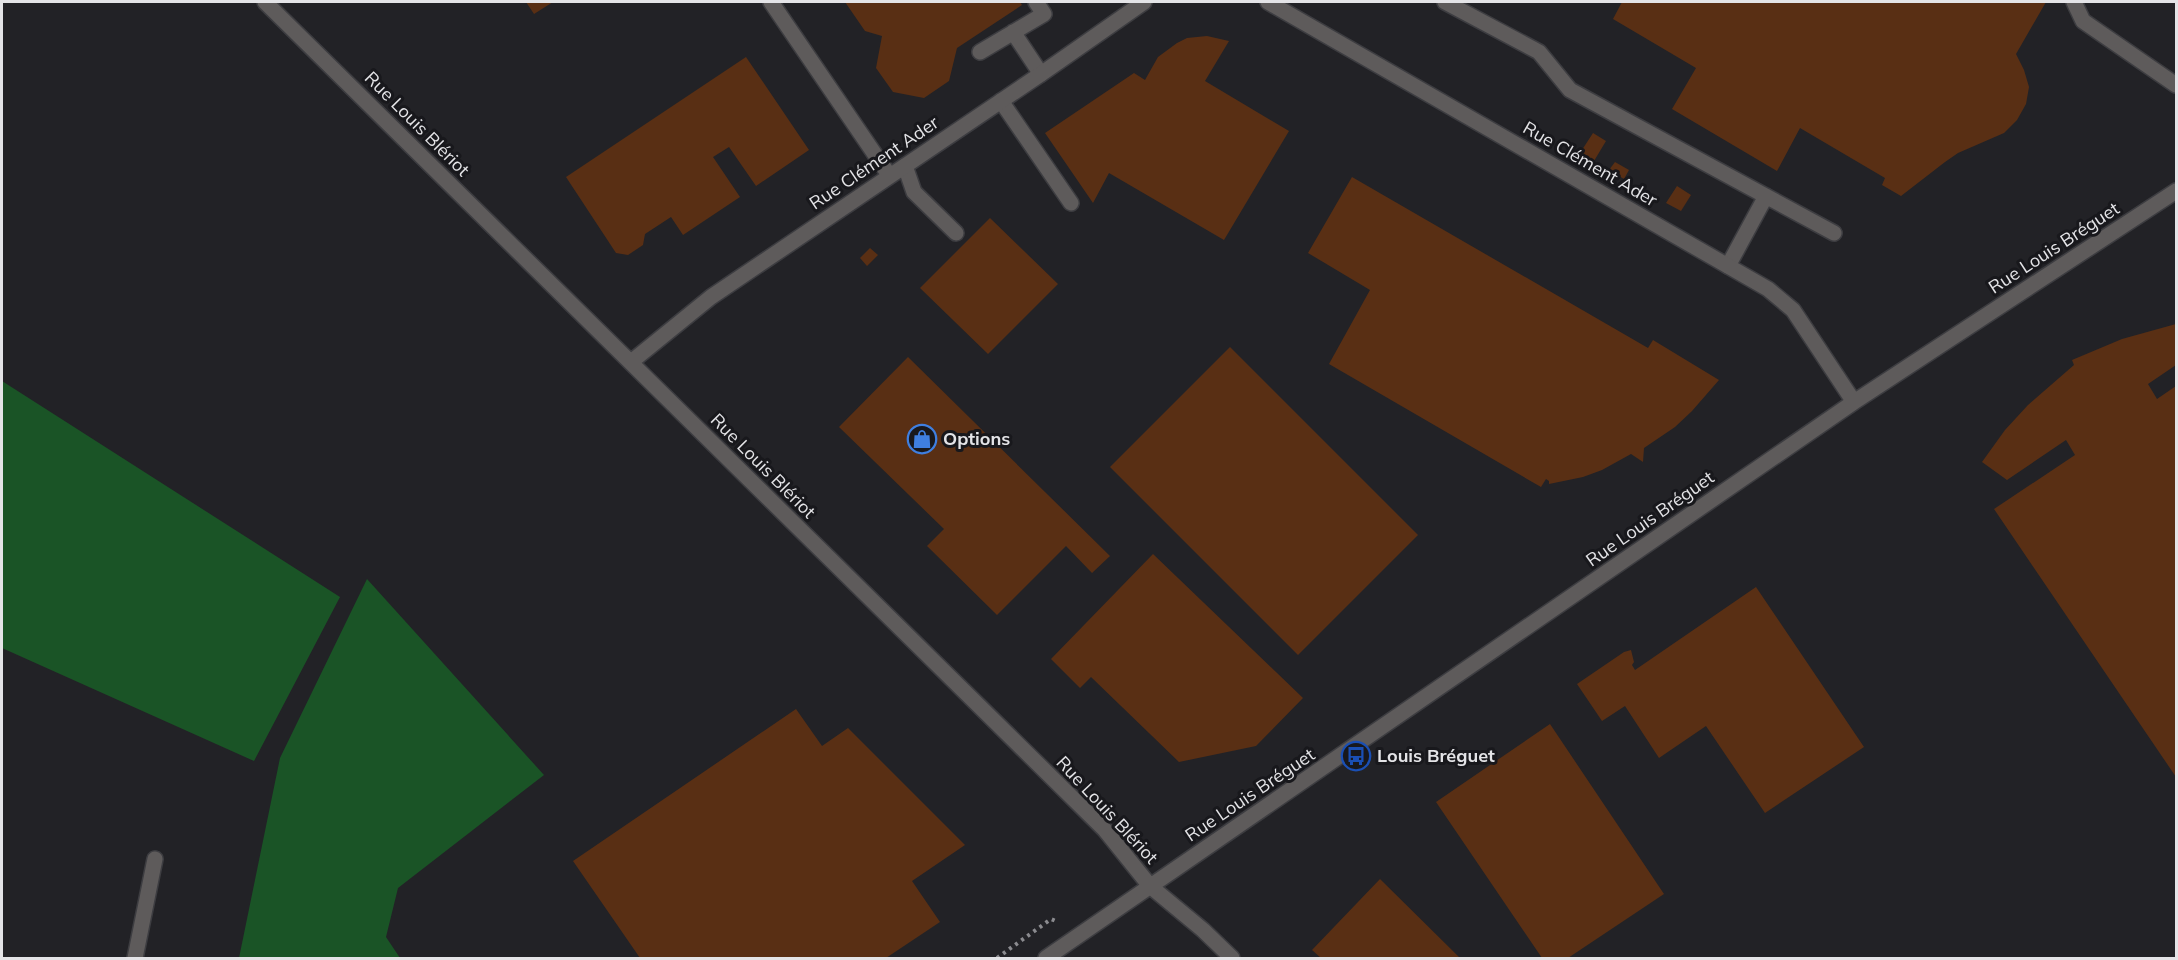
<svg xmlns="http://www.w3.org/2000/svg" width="2178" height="960" font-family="Mulish,sans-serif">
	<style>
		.green { fill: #1a5426 }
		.building { fill: #592f14 }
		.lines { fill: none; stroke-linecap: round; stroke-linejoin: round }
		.lane-casing { stroke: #3d3d41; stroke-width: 18 }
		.street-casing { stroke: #3d3d41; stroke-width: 18 }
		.path { stroke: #8b8b8f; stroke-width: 4; stroke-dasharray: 3 4.5; stroke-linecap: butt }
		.lane { stroke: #5e5b5b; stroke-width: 15 }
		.street { stroke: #5e5b5b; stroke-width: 15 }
		.labels { text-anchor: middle; stroke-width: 6; stroke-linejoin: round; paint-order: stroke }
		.street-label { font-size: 18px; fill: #e4e4e7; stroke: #18181c }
		.poi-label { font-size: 18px; font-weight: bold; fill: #e4e4e7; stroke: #18181c; text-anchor: start }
	</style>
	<rect width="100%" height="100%" fill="#222226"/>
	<path class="green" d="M2,381L340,597L254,761L2,648Z
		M367,579L544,775L398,888L386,937L400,958H239L280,758Z"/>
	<path class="building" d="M526,2H553L534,14Z
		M845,2H1020L1022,5L957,48L949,81L924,98L893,92L876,68L882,36L865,31Z
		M1622,2H2046L2016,54L2024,70L2029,87L2026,104L2017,120L2004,133L1958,153L1945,162L1901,196L1882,185L1885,178L1800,128L1777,171L1672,109L1696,68L1613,19Z
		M1207,36L1229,41L1205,81L1289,131L1224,240L1109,173L1093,203L1045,133L1134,73L1145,80L1158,57L1177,43L1187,38Z
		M746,57L809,150L756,186L729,147L713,157L740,197L683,235L671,217L645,234L643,245L628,255L616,253L566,177Z
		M1593,133L1606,141L1594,161L1580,153Z
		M1615,162L1629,170L1624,179L1609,170Z
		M1352,177L1648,348L1653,340L1719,380L1692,411L1675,427L1644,448L1643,462L1631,454L1602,470L1583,477L1549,484V481L1546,479L1541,487L1329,364L1370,290L1308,253Z
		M1677,186L1691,195L1681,211L1666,203Z
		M990,218L1058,284L988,354L920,288Z
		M870,248L878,255L867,266L860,258Z
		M2176,324V365L2148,384L2157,399L2176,386V777L1994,509L2075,455L2066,440L2007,480L1982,462L2005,430L2028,405L2074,365L2072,360L2122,339Z
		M1230,347L1418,535L1298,655L1110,467Z
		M908,357L1110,556L1092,573L1066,546L997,615L927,546L944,529L839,427Z
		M1153,554L1303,698L1256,746L1179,762L1091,677L1080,688L1051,659Z
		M1756,587L1864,747L1765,813L1706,726L1659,758L1625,706L1602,721L1577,684L1624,652L1631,650L1634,662L1632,665L1635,670Z
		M796,709L822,746L848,728L965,845L912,881L940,922L886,958H640L573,861Z
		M1550,724L1664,894L1568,958H1542L1436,802Z
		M1380,879L1460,958H1321L1312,950Z"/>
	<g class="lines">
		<g class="lane-casing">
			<path id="lane" d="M1445,2L1539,52L1570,90L1834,233
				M2074,2L2083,21L2176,85
				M1013,32L1041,74
				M980,52L1044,14L1036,2
				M1001,101L1071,203
				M905,166L914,192L956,233
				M1728,266L1766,196
				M135,958L155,859"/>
		</g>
		<g class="street-casing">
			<path id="street" d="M265,2L1105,830L1150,886L1203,930L1232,958
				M771,2L889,175
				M1268,2L1768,289L1793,310L1854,402
				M631,362L711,297L1041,74L1144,2
				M1046,958L1854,402L2176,191"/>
		</g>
		<path class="path" d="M997,958L1051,919L1058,922"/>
		<use href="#lane" class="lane"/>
		<use href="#street" class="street"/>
	</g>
	<defs>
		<g id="shop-ring" transform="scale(1.5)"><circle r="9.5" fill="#18181c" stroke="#3f7fe0" stroke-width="1.5"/><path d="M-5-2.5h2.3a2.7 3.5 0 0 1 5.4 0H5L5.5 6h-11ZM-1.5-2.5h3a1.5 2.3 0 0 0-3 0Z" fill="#3f7fe0"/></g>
		<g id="bus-ring" transform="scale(1.5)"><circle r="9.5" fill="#18181c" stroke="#1a4fb4" stroke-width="1.5"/><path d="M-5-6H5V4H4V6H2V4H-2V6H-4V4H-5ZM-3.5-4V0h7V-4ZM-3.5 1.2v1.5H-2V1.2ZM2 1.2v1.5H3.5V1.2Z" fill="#1a4fb4"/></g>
	</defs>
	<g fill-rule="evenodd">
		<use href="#shop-ring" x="922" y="439"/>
		<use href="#bus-ring" x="1356" y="756"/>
	</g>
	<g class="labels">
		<g class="street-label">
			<text transform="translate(417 124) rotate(45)" y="6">Rue Louis Blériot</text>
			<text transform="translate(874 163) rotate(-34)" y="6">Rue Clément Ader</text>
			<text transform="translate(1590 164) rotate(30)" y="6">Rue Clément Ader</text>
			<text transform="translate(2054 248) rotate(-33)" y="6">Rue Louis Bréguet</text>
			<text transform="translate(763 466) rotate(45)" y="6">Rue Louis Blériot</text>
			<text transform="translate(1650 519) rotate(-35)" y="6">Rue Louis Bréguet</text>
			<text transform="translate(1250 795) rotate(-34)" y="6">Rue Louis Bréguet</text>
			<text transform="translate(1107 810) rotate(47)" y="6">Rue Louis Blériot</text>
		</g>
		<g class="poi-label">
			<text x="943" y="445">Options</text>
			<text x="1377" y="762">Louis Bréguet</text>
		</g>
	</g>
	<rect width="2178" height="960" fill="none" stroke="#e4e4e7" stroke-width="6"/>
</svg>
